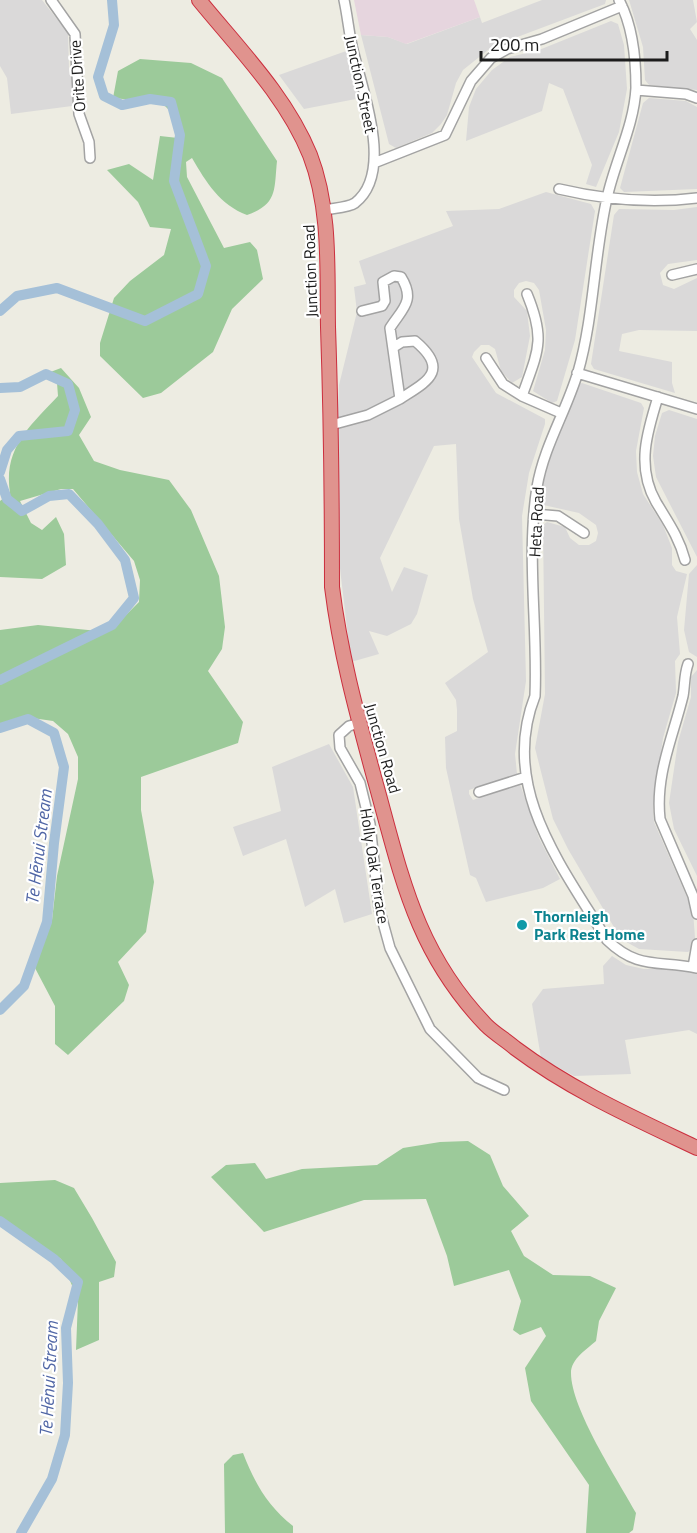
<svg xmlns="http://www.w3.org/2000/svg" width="697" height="1533" font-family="'Titillium Web',sans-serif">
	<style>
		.residential { fill: #dad9d9 }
		.industrial { fill: #e6d5de }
		.forest { fill: #9cca9a }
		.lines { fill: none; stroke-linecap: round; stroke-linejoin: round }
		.river { stroke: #a5c0d8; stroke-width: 10 }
		.minor-casing { stroke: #a3a3a3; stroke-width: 12 }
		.highway-casing { stroke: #cb2f3e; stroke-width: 16 }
		.minor { stroke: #fff; stroke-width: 9 }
		.highway { stroke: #e0938e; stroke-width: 14 }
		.culture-dot { fill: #0f9aa8; stroke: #fff; stroke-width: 2 }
		.labels { text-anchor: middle; stroke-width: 4.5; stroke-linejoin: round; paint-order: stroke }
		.street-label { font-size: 16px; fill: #1c1c1c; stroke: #fff }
		.culture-label { font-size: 16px; font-weight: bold; fill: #0d838f; stroke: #fff; text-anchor: start }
		.water-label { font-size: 18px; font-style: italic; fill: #4f65a5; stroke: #fff }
	</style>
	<rect width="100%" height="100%" fill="#edece2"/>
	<path class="residential" d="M0,0H42L68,33L69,69L74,90L72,106L11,114L7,78L0,66Z
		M542,0H606L605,4L493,46L463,70L456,83L447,115L441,124L432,133L396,148L389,144L361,35L388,37L407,44L480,17L482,23Z
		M629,0H693L697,22L690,29L697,40V90L649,85L645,80L643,47Z
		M611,21L618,24L624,45L627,89L619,132L596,187L586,184L592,165L563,89L549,83L542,111L466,141L469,107L476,89L492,70L510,57L539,50Z
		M349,50L361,98L304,109L279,75Z
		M649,98L686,101L697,107V189L624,192L620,188L643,103Z
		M546,192L591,204L595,211L575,340L557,401L552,403L533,391L545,350L546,330L539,290L534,283L526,281L519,283L514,290V297L527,311L530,336L522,377L512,383L501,371L495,349L489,345H481L474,352L472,357L496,393L545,419V424L529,473L522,516L526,681L515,754L517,774L469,790V794L473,800L520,784L539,838L560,879L543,888L486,902L476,878L470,875L446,768L445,737L457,731V710L456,700L445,683L488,652L473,599L459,519L456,444L434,446L380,558L392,592L404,567L428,575L417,614L411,624L387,636L369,631L379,654L351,662L339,560L337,427L339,385L357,312L354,287L366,284L359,261L453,226L446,211L499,209Z
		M697,207V260L668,264L660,273L663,285L674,289L697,278V331L639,330L622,334L619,351L672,362V383L675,393L594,369L591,364L614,215L619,209L674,210Z
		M582,383L641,403L644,408L636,451L637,472L643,494L663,525L672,548V565L676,571L687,574L677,617L680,654L675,661L676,693L663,738L653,810L654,822L693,911L695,938L693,948L688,952L639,949L621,939L568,849L553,819L535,748L545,694L543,525L547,522L565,527L570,538L579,545H589L596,541L598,533L596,525L579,513L539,504L549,456L577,385Z
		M669,410L697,419V557L656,477L653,456L655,436L662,413Z
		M697,565V657L689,652L684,630L689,574Z
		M697,670V876L674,829L669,803L678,742L691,697V677Z
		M329,744L353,787L372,914L344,923L335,889L305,907L286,839L243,856L233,827L281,811L272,767Z
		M612,956L626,965L644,969H679L697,974V1034L689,1030L625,1040L631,1074L574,1076L541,1058L532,1004L543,989L604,984L603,966Z"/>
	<path class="industrial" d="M354,0H474L480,17L406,44L388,37L361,35Z"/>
	<path class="forest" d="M140,59L191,63L222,78L277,161C274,190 278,204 247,215C220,205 206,182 192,158L186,162L187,177L224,248L250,242L257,250L263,279L232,309L213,352L161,393L143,398L100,356V343L114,298L130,281L164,255L171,229L150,227L138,202L107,170L129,164L153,180L160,136L178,138L172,113L162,103L113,98L118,71Z
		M61,368L79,388L91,417L79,435L94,461L120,470L169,480L191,510L219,576L225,627L222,649L208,671L243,722L238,743L141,777V810L154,882L146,932L118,962L129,985L124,1001L68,1055L55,1044V1006L35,968L52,920L57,876L78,779V757L68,734L53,721L32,718L0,728V630L38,625L98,631L123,618L139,602L140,580L134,561L73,489H61L20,501L31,523L42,530L56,517L64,534L66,565L42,579L0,577V501L10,493C3,448 30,426 58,396L57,383L40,376Z
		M468,1141L490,1155L503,1186L529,1216L511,1231L524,1256L553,1275L590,1276L616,1288L599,1321L596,1341C587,1349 571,1359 571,1373C571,1409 618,1480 636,1513L633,1530L629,1533H586L589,1485L531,1401L525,1368L546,1336L541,1327L520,1335L513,1330L521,1301L509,1270L454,1286L447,1256L426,1199L364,1200L264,1232L211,1177L226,1165L255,1163L266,1179L302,1169L377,1165L403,1148L440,1142Z
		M55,1180L74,1188L92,1218L116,1262L114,1277L99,1282V1340L76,1350L78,1300L61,1259L0,1220V1183Z
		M243,1453C255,1484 268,1506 293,1526V1533H225L224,1464L233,1455Z"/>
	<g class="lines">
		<path class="river" d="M0,311L17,296L57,288L145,321L198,294L206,266L174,181L180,135L171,102L150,99L122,105L104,96L98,77L114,25L112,0
			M0,388L20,387L46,374L68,384L75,410L68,431L19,436L7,450L0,472
			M0,479L7,499L22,511L49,496L69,494L98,524L125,560L134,598L112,625L0,680
			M0,728L28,719L54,733L64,767L54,843L47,922L24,986L0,1010
			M0,1221L54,1259L78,1282L66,1328L68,1383L65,1435L52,1479L21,1533"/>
		<g class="minor-casing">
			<path id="minor" d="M51,0L75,34L79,114L89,142L90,158
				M619,0C633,26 636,59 636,88C634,126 615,161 607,198C594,255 594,316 578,372C566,412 544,446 537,487C526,556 538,627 535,696C499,787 561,865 607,940C638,970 658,960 697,968
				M636,90L686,94L697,98
				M374,163L445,135L471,81L491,58L507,49L542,39L622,6
				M559,189C606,200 649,204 697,198
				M324,210C332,208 348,208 355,203C394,173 363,92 354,54C349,36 348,18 344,0
				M672,275L697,269
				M394,347L402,342L415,341C451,371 426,382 400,399
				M486,358L503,384L522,396L561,413
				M577,373L697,409
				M522,396C538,351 546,340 527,294
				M658,397C647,432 636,467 656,502C668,522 679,537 685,560
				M331,425L368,415L400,399L390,328C402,309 416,301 401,277L394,276L383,282L385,301L382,306L362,311
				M534,514L558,516L584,533
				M688,664C684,675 685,685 683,696C673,737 655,775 660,819L693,896L697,914
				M360,723L349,726L339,735L340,748L360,783L370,824L379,908L390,948L430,1029L478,1078L504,1090
				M479,792L526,777
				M693,967L697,944"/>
		</g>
		<g class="highway-casing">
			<path id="highway" d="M199,0C239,49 286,96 310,155C331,209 327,271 328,327C331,414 332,500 332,587C340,652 357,714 374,777C401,873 414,950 486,1025C495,1034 506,1040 515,1048C571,1090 634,1118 697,1148"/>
		</g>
		<use href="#minor" class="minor"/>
		<use href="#highway" class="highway"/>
	</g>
	<circle class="culture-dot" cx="522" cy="925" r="6"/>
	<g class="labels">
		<g class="street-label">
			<text transform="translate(77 76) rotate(-94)" y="6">Orite Drive</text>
			<text transform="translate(361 84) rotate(78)" y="6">Junction Street</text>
			<text transform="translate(310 271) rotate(-92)" y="6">Junction Road</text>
			<text transform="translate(536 522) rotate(-87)" y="6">Heta Road</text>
			<text transform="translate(383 748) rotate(74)" y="6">Junction Road</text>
			<text transform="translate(375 866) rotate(81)" y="6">Holly Oak Terrace</text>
		</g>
		<g class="culture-label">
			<text x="534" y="922">Thornleigh<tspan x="534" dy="18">Park Rest Home</tspan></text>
		</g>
		<g class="water-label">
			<text transform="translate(39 847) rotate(-83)" y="6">Te Hēnui Stream</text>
			<text transform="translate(49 1379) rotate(-87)" y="6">Te Hēnui Stream</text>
		</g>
	</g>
	<path d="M481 51v9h186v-9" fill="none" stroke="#1c1c1c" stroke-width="3"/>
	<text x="490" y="51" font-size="18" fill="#1c1c1c" stroke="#ffffff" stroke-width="4.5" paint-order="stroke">200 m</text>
</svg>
